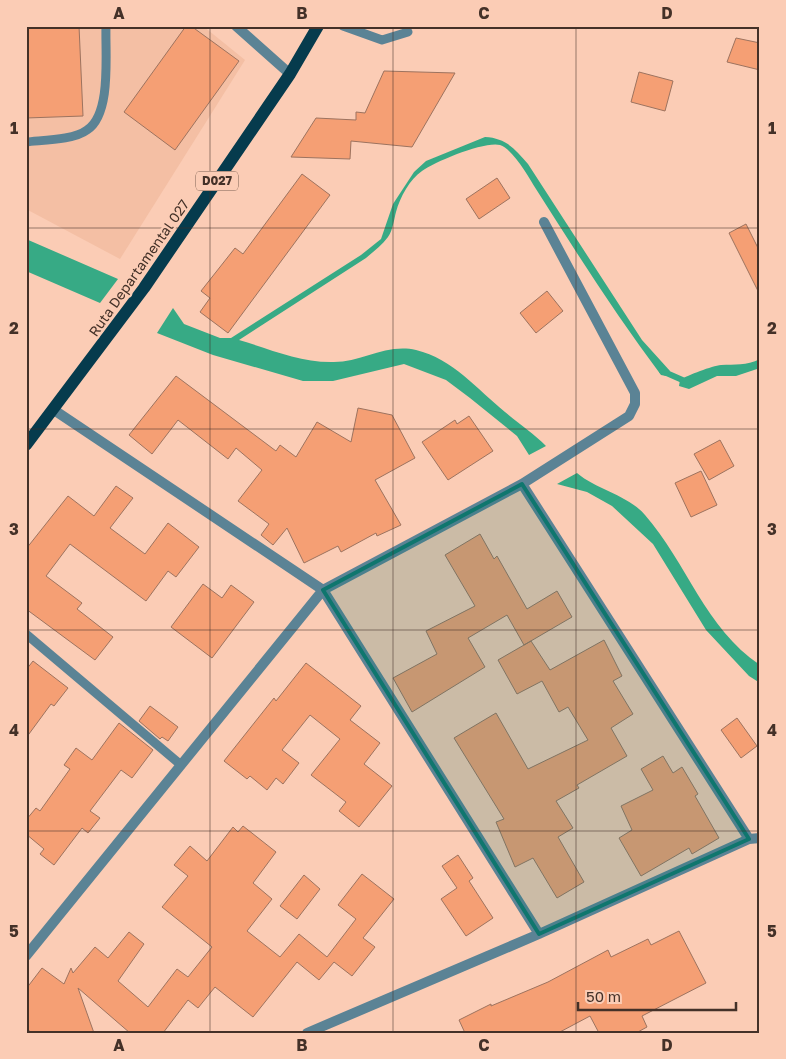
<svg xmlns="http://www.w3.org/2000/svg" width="786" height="1059" font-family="'Golos Text',sans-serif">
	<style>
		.built { fill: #f4bfa4 }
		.water { fill: #37aa85 }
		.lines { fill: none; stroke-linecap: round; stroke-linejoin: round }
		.stream { stroke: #37aa85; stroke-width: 6 }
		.building { fill: #f59f74; stroke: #9d735f }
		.lane { stroke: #5b8395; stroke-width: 9 }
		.street { stroke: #5b8395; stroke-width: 10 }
		.primary { stroke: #063b4d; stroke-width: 12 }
		.marked { fill: #0f766e; fill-opacity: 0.2; stroke: #0f766e; stroke-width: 4; stroke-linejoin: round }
		.grid { fill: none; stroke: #443128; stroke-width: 1; stroke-opacity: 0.55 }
		.labels { text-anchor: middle; stroke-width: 4.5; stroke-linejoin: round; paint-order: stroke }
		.shield { fill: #fbccb5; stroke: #7b6052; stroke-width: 1 }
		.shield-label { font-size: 12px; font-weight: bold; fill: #443128 }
		.street-label { font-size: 14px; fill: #443128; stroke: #fbccb5 }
		.neatline { fill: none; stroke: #443128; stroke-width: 2 }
		.grid-label { font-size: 16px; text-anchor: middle; font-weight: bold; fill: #443128 }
	</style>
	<rect width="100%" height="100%" fill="#fbccb5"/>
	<path class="built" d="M26,26H203L245,60L120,259L26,209Z"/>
	<path class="water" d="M485,137C506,138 515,149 528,164L642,340L670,371L666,376L661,375C616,315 576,252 536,189C529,178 513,149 500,145C485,141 436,161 422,171C410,179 400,197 396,212C394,219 393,230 388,237C382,245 374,251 366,258L239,340C270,349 301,363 334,362C362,362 387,343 416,350C453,359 477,389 505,412C519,424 533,433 546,446L529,455L517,436L470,398L446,380L404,364L333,381H303L213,355L157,333L173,308L184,324L220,338H231L361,255L381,239L393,204L414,172L426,161Z
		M26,239L118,279L100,303L26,271Z
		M760,359V368L736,376H717L689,389L679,386L680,380C688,375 712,366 721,365C735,364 746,366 760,359Z
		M577,473C597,490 628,495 645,515C687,563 705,628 760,665V683L749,676L706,630L653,544L612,506L587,492L557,484Z"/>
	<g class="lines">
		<path class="stream" d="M662,371L687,382"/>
	</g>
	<path class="building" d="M26,26H79L83,116L26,118Z
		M186,26H191L239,61L175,150L124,112Z
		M736,38L760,43V70L727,62Z
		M384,71L455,73L412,147L351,141L350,159L291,157L316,118L356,120V112L365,113Z
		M639,72L673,81L665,111L631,102Z
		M302,174L330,195L228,333L200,312L210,298L201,291L235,248L243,254Z
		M497,178L510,198L479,219L466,199Z
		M746,224L760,252V295L729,233Z
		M547,291L563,311L536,333L520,313Z
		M176,376L276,451L280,445L296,457L317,422L351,442L358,408L392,415L415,458L375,480L401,525L377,536L376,533L341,552L338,546L304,563L287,528L273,545L261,535L269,524L238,501L262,470L236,448L228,459L178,420L152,454L129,435Z
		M469,416L493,451L448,480L422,442L455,420L457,424Z
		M720,440L734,466L709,480L694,454Z
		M701,471L717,505L691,517L675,483Z
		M116,486L133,498L110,528L145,554L168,523L199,547L176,577L168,571L146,601L70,544L46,576L82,603L77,609L113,637L95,660L26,609V549L68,496L94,516Z
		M480,534L494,559L497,556L527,609L557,591L572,617L524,645L507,615L468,638L485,667L412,712L393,678L437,654L426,631L475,606L445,555Z
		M203,584L222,598L231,585L254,602L212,658L171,627Z
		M604,640L622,676L613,681L633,714L611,728L627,756L577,785L579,788L556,801L573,828L558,837L584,882L557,898L533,858L515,867L496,822L504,819L454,738L496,713L528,769L588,740L568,707L559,712L542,681L517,694L498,660L531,641L550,670Z
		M33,661L68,688L54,706L51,704L26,738V670Z
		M306,663L361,706L350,720L380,743L364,764L392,786L359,827L339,811L346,802L311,775L340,739L310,715L282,750L299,763L283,784L276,778L267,790L250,776L247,779L224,761L274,698L276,701Z
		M150,706L178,727L168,741L162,737L160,739L139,721Z
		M737,718L757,746L741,758L721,730Z
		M119,723L153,750L132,778L121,770L90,811L100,818L88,833L82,828L54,865L40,854L44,849L26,834V820L36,808L40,811L70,769L64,765L76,748L92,760Z
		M663,756L673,773L682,767L698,794L695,796L719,838L692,854L689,848L641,876L619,838L632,830L621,806L653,790L641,769Z
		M243,826L276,852L253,883L272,899L247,931L280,957L299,934L327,957L356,919L338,905L362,874L394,899L363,938L375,947L352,976L334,962L319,980L297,962L253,1017L215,987L198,1008L188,1000L163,1033H130L78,988L94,1033H32L26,1028V989L42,968L64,984L71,968L73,973L95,947L108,958L129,932L144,944L118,981L148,1007L177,969L188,977L212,947L162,907L188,876L174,865L190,846L207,861L233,827L238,832Z
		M458,855L473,878L469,881L493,918L466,936L441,899L457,888L442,866Z
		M304,875L320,889L297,919L280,906Z
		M679,931L706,983L642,1016L647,1027L636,1033H599L590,1016L558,1033H465L459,1020L491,1004V1006L548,982L608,950L611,957L648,939L651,945Z"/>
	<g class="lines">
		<path class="lane" d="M343,26L382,40L408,32
			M26,142C43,140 74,140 87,130C112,114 105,53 106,26
			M26,634L181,765"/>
		<path class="street" d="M236,26L290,74
			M54,410L323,590L539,934
			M522,484L749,839
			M26,956L323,590L522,484L629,416L635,404V393L544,222
			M307,1033L539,934L749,839L760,838"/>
		<path class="primary" d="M26,445L144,288L290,74L318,26"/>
	</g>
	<path class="marked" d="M522,484L749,839L539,934L323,590Z"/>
	<path class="grid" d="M210,26V1033M393,26V1033M576,26V1033M26,228H760M26,429H760M26,630H760M26,831H760"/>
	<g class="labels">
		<rect class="shield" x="196" y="171.5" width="42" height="19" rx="4"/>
		<g class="shield-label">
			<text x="217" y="185">D027</text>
		</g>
		<g class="street-label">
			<text transform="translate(139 268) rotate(-55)" y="5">Ruta Departamental 027</text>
		</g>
	</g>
	<rect width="786" height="1059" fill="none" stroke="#fbccb5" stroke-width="55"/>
	<path d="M578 1002v8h158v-8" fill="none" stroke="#443128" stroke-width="2.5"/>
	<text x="586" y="1002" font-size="15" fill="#443128" stroke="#fbccb5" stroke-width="4" paint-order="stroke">50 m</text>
	<rect x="28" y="28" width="730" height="1004" class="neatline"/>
	<g class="grid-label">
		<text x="119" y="19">A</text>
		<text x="302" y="19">B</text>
		<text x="484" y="19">C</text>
		<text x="667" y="19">D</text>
		<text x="14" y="134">1</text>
		<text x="772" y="134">1</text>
		<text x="14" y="334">2</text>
		<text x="772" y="334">2</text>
		<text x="14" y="535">3</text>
		<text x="772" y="535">3</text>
		<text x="14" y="736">4</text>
		<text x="772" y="736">4</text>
		<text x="14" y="937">5</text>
		<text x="772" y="937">5</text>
		<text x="119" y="1051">A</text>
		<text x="302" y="1051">B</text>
		<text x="484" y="1051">C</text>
		<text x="667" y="1051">D</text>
	</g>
</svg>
